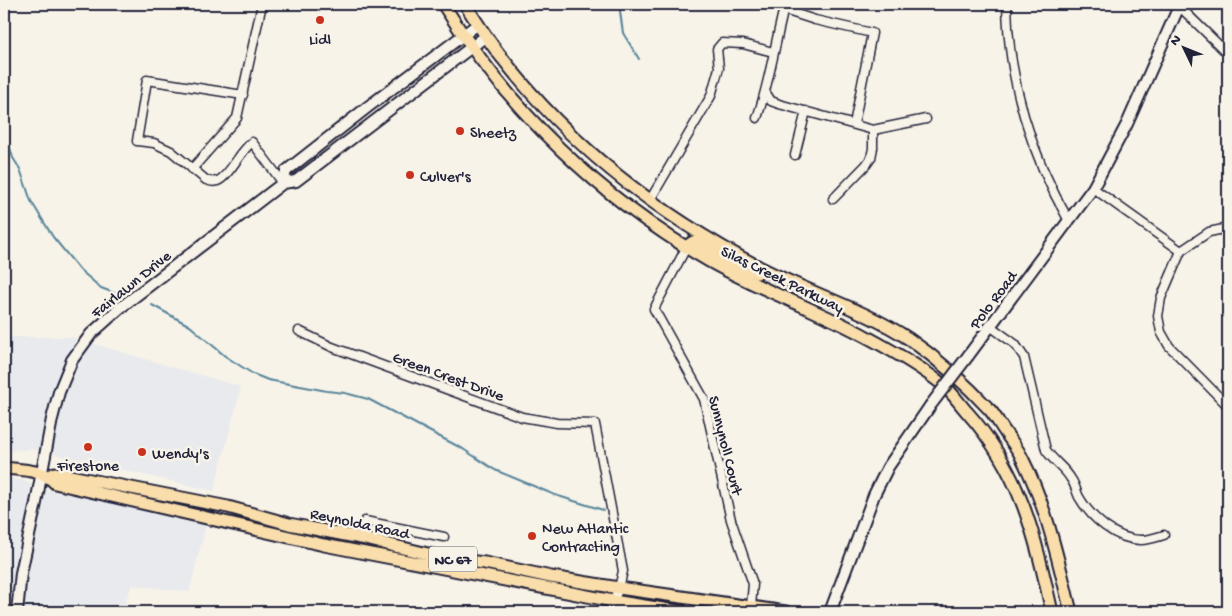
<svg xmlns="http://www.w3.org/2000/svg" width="1232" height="616" font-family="'Gochi Hand',sans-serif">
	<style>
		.built { fill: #e8eaee }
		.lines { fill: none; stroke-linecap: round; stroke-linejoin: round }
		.stream { stroke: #57849b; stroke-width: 2 }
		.street-casing { stroke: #22223b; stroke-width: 11 }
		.secondary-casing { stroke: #22223b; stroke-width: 14 }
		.primary-casing { stroke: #22223b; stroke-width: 15 }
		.street { stroke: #f7f3e8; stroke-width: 8 }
		.secondary { stroke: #f7f3e8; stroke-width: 10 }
		.primary { stroke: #f9deab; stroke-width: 11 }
		.secondary-bridge-casing { stroke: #22223b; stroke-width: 14; stroke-linecap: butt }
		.secondary-bridge { stroke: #f7f3e8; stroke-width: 10 }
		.poi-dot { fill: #c8321e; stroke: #f7f3e8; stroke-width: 2 }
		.labels { text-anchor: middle; stroke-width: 5; stroke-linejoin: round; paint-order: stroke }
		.shield { fill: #f7f3e8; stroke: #62616f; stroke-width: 1 }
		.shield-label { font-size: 15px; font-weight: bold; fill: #22223b }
		.poi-label { font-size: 16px; fill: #22223b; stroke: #f7f3e8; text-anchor: start }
		.street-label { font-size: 16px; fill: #22223b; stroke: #f7f3e8 }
	</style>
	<rect width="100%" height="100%" fill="#f7f3e8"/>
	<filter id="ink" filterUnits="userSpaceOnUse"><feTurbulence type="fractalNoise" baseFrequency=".02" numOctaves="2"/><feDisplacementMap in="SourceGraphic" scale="10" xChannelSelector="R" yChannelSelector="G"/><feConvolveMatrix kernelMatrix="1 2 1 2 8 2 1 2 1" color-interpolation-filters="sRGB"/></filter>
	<g filter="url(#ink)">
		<path class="built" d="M4,337H70L241,387L214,491L32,449L4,451Z
			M4,478L27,481L31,485L34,490L18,560L13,596L12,612H4Z
			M39,488L207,521L189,592L132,585L121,612H21Z"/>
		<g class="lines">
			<path class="stream" d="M619,4L623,33L639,59
				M4,128L13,158L20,169L31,201L53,237L80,270L101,288L117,294
				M152,305L190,326L225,356L253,374L268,380L327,391L345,393L368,399L463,449L495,470L555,495L603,510"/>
			<g class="street-casing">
				<path id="street" d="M1007,4C1008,80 1031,155 1069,221
					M1179,6L1228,54
					M784,10L815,20L872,33L854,124
					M766,93L771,101L779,104L873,130L926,119
					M243,95L147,80L137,141L154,143L171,151L206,180C211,182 216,183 221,179C232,171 239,153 252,142L283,183
					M757,118C770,81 775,42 785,4
					M795,155L806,111
					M192,169L237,118L262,4
					M1093,188L1181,251
					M833,199L866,165L871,158L873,148V130
					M650,200L711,96L719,68L717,49L722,43L743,44L773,52
					M1228,228L1209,232L1181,251L1161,298L1158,316L1161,332L1169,346L1228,406
					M687,246L654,309L704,399L731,520L753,584L751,606
					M990,326L1015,344L1024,357L1046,450C1053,461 1065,468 1071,479C1075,484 1076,491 1079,497C1091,518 1116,540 1141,540C1149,540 1157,537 1164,535
					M299,331L332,347L522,417L557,423L595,424L623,571L619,588L613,601
					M361,538L365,521L444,537"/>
			</g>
			<g class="secondary-casing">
				<path id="secondary" d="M283,183L286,171L369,106L478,24
					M968,356L1093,188L1127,124L1180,4
					M17,612L21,573L36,503L52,419L59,392L72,360L91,334L120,308L283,183L296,181L486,36
					M830,612L874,495L888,467L930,406"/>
			</g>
			<g class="primary-casing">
				<path id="primary" d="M443,4C509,110 600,198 709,261C760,290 816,309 867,337C893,351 920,366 943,385C952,392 959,403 967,412C1021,472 1035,536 1052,612
					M465,4C477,23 489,42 503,59C572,148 664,218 763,269C810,293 865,310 909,339C938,359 966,384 990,410C996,417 1000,425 1005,432C1011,441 1018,449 1022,458C1047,507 1058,560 1071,612
					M687,246L693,242H696L729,260L757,273
					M4,468C21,470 43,469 55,483L324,545L613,601L682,612
					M49,476L55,473L228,507L289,524L361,538L449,559L485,563L551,577L619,588L786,612"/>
			</g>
			<use href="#street" class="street"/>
			<use href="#secondary" class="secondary"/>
			<use href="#primary" class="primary"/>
			<g class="secondary-bridge-casing">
				<path id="secondary-bridge" d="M930,406L968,356"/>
			</g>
			<use href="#secondary-bridge" class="secondary-bridge"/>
		</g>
	</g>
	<g class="poi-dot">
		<circle cx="320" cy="20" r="5"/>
		<circle cx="460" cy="131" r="5"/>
		<circle cx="410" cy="175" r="5"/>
		<circle cx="88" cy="447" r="5"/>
		<circle cx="142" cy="452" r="5"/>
		<circle cx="532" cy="536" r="5"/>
	</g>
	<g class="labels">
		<rect class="shield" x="429" y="546.5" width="48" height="25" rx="4"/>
		<g class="shield-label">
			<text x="453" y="564">NC 67</text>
		</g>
		<g class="poi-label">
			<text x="320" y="44" text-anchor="middle">Lidl</text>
			<text x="470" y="137">Sheetz</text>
			<text x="420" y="181">Culver's</text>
			<text x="152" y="458">Wendy's</text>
			<text x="88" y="470" text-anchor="middle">Firestone</text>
			<text x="542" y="533">New Atlantic<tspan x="542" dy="18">Contracting</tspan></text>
		</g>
		<g class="street-label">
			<text transform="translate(783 278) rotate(26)" y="6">Silas Creek Parkway</text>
			<text transform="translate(130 283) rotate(-39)" y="6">Fairlawn Drive</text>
			<text transform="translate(992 299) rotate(-53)" y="6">Polo Road</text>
			<text transform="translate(449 375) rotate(20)" y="6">Green Crest Drive</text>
			<text transform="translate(727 445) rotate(76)" y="6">Sunnynoll Court</text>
			<text transform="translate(360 522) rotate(12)" y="6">Reynolda Road</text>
		</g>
	</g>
	<rect width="1232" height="616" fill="none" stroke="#f7f3e8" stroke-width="20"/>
	<rect x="10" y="10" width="1212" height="596" fill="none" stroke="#22223b" stroke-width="2" filter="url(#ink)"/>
	<g transform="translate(1184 48) rotate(313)" stroke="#f7f3e8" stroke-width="4" paint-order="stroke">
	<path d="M0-4L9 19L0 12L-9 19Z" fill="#22223b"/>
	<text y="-8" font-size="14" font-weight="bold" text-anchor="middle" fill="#22223b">N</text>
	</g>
</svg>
